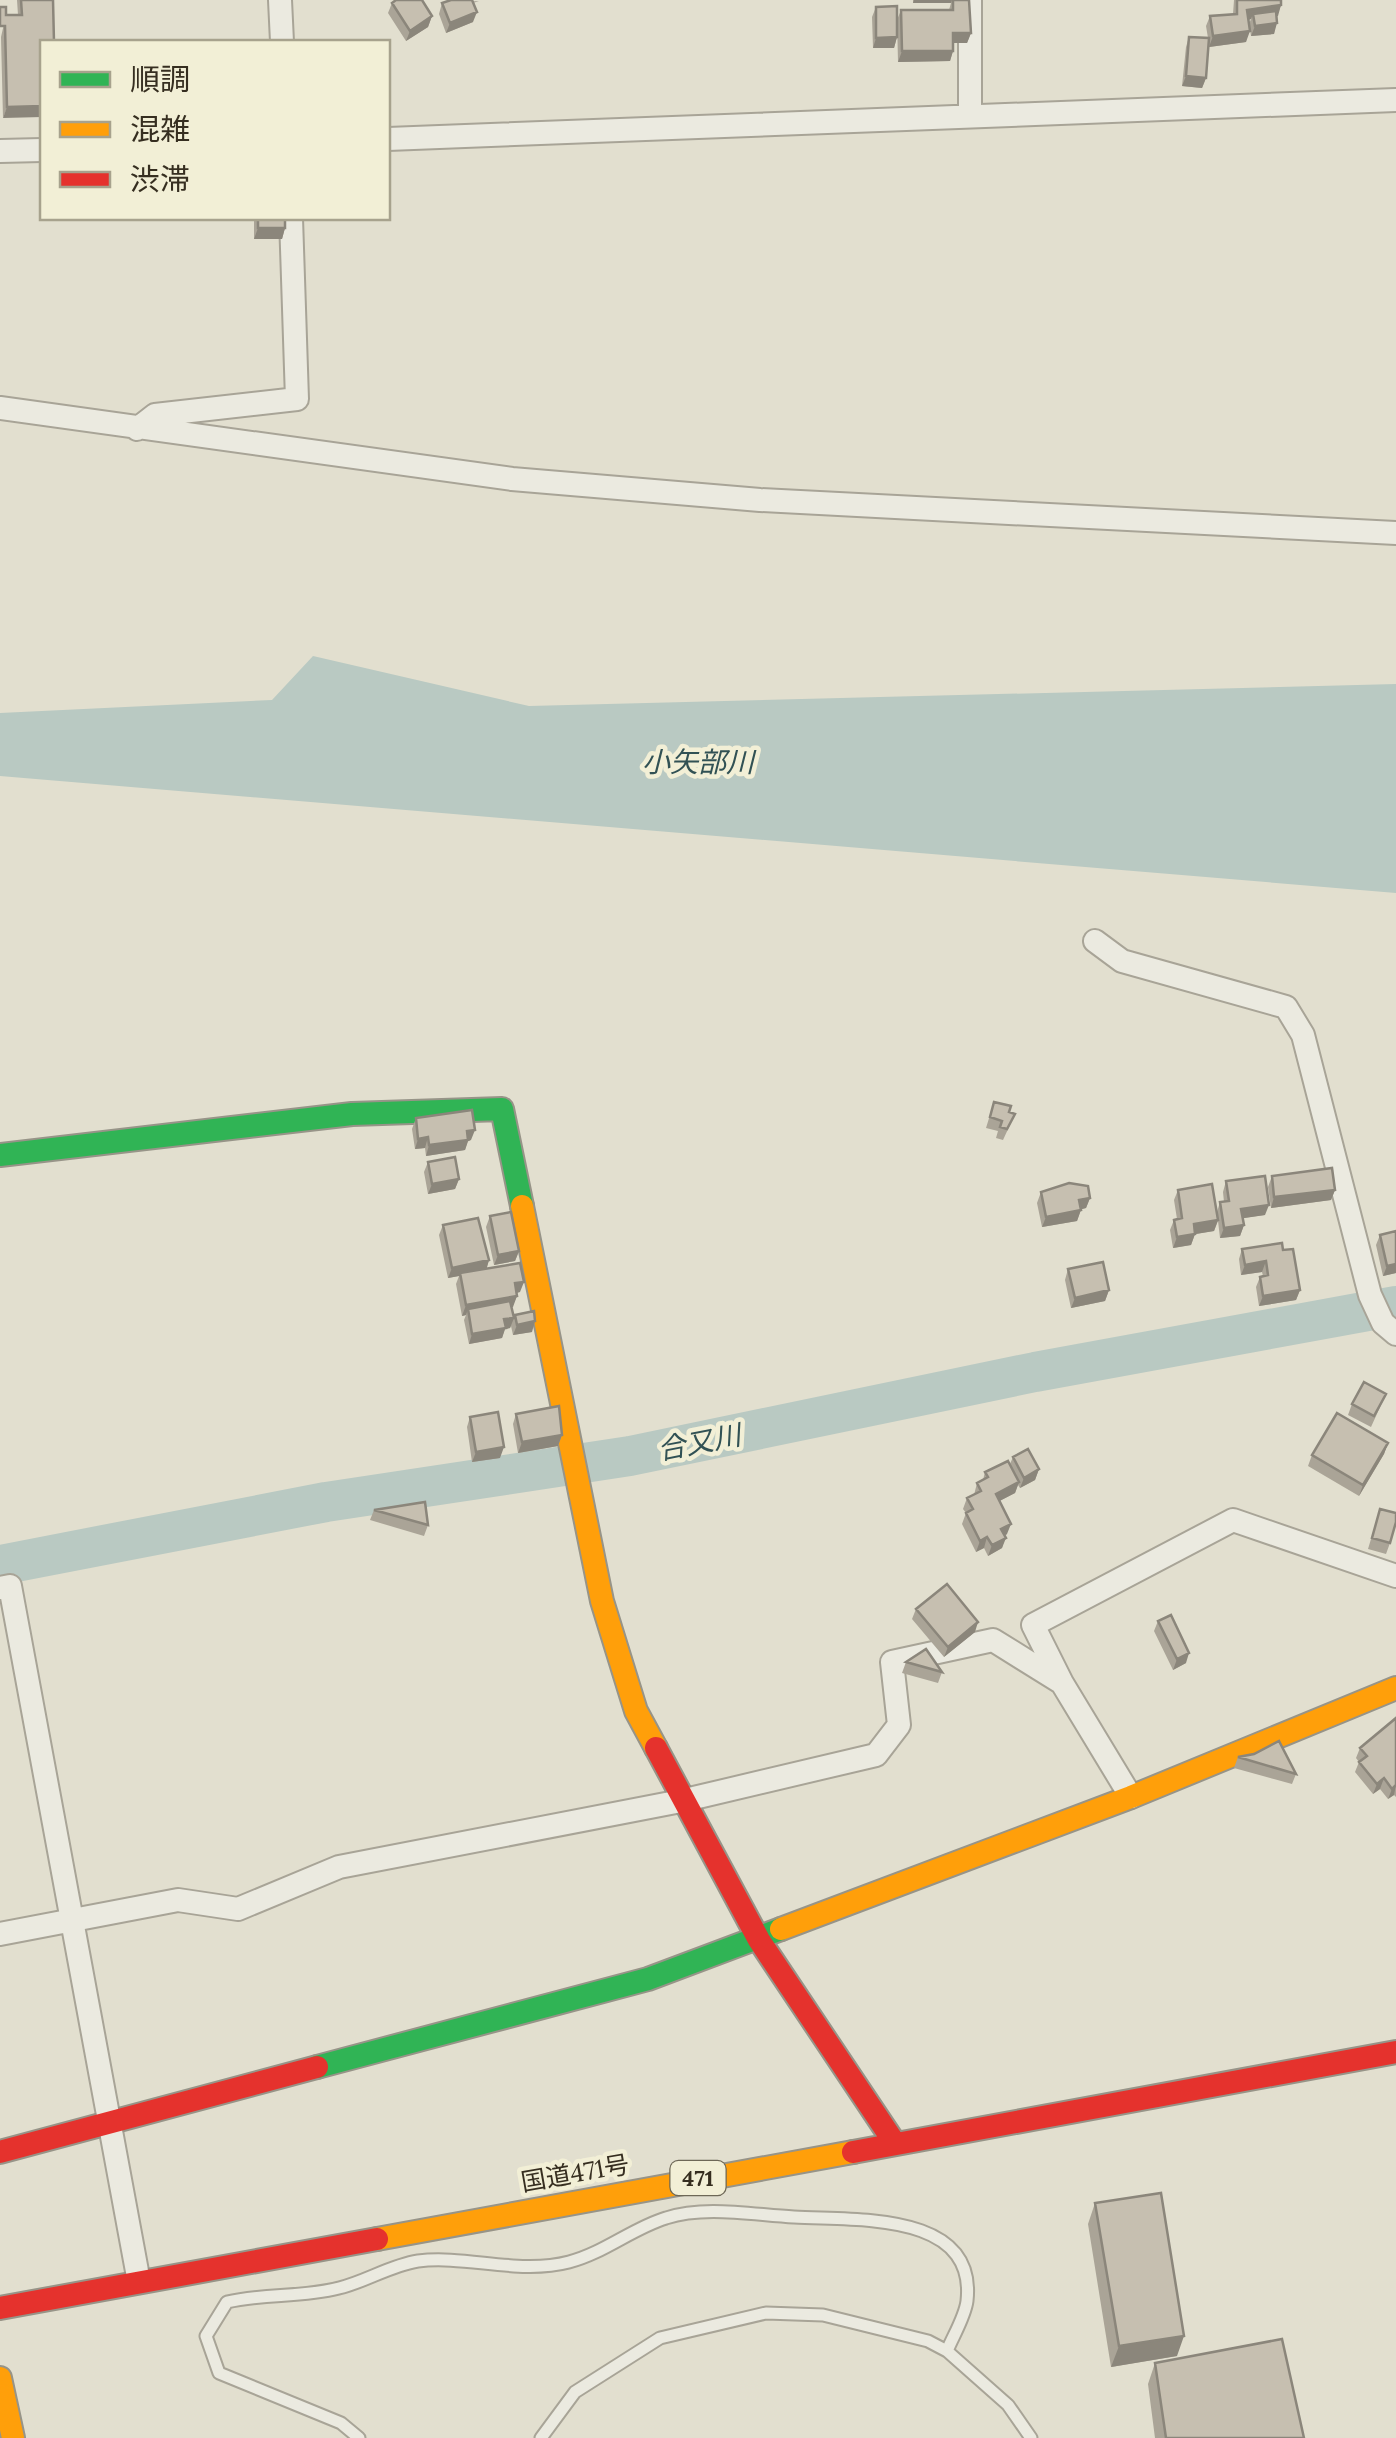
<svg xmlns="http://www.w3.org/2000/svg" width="1396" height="2438" font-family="Lora,'Noto Sans JP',serif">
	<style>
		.water { fill: #b9c9c2 }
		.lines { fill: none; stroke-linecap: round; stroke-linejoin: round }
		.river { stroke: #b9c9c2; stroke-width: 40 }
		.lane-casing { stroke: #a8a497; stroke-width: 15 }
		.street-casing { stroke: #a8a497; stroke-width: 26 }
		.fast-casing { stroke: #979488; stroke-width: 26 }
		.slow-casing { stroke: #979488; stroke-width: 26 }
		.jam-casing { stroke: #979488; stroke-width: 26 }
		.lane { stroke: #ebeae0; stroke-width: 11 }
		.street { stroke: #ebeae0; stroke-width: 22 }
		.fast { stroke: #30b455; stroke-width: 22 }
		.slow { stroke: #ff9f0a; stroke-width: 22 }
		.jam { stroke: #e5322d; stroke-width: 22 }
		.wall { fill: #aaa497 }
		.shaded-wall { fill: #8b867b }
		.building { fill: #c6bfb0; stroke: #8b867b; stroke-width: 2.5 }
		.labels { text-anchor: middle; stroke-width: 9; stroke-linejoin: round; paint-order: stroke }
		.shield { fill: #f2efd6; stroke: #6e6857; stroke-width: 2.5 }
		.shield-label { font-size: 22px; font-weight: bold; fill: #362e20 }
		.street-label { font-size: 25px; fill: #362e20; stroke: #f2efd6 }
		.water-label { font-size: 28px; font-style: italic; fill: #315154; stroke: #f2efd6 }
	</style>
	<rect width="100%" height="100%" fill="#e2dfcf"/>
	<path class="water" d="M313,656L529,706L1396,684V893L0,776V713L272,700Z"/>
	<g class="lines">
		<path class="river" d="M0,1565L326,1502L630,1456L1035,1372L1396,1306"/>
		<g class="lane-casing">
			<path id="lane" d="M359,2438L341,2423L219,2373L206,2336L227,2302C264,2293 301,2298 339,2288C365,2282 391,2265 418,2261C467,2255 519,2275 569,2262C604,2253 633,2228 666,2218C705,2205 754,2215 794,2217C853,2221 977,2210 967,2301C965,2317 953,2336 947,2351
				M541,2438L575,2392L660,2338L766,2313L823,2315L928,2341L947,2351L1008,2405L1031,2438"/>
		</g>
		<g class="street-casing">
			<path id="street" d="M280,0L282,42
				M970,0V114
				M388,139L1396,100
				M0,151L42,150
				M0,408L512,479L760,500L1396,533
				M137,429L155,415L297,399L291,218
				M1095,941L1122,961L1286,1007L1303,1035L1370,1295L1383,1323L1396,1334
				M0,1588L10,1586L139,2282
				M1131,1797L1062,1683L1033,1625L1233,1520L1396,1576
				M0,1934L178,1900L238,1909L339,1867L681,1801L876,1755L899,1725L892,1662L993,1640L1062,1683"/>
		</g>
		<g class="fast-casing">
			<path id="fast" d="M0,1155L352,1114L502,1109L522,1206
				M317,2067L648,1979L781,1929"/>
		</g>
		<g class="slow-casing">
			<path id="slow" d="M522,1206L602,1601L636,1711L656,1748
				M781,1929L1131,1797L1396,1688
				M377,2239L853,2152
				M0,2378L13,2438"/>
		</g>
		<g class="jam-casing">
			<path id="jam" d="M656,1748L759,1940L894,2142
				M0,2152L317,2067
				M853,2152L1396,2052
				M0,2308L377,2239"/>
		</g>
		<use href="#lane" class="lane"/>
		<use href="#street" class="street"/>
		<use href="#fast" class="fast"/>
		<use href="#slow" class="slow"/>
		<use href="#jam" class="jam"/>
	</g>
	<path class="wall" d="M17,0H53L3,118L1,37L6,15H18Z
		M913,0H969L971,33L967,43H953V51L950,61L898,62L897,20L901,10H949L951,3H913Z
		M1234,0H1281V5L1277,16L1274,34L1251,36L1249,24L1251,19L1249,20L1246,42L1209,47L1206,78L1202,88L1182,86L1186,47L1189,37L1208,38L1206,26L1210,16L1233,14Z
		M479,1L473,3V22L446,33L439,14L442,3Z
		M392,3L432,16L428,27L406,41L388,13Z
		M876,7L897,37L894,48H873L872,17Z
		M254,218H285V228L282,239H254Z
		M994,1102L1009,1112L1015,1114L1003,1140L996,1138L998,1131L986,1128Z
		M416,1118L471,1140L468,1141L465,1150L426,1156L425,1148L415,1149L412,1129Z
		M428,1162L459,1179L455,1189L428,1194L424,1172Z
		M1272,1176L1335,1190L1331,1200L1271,1208L1268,1187Z
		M1226,1181L1265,1215L1243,1218L1244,1225L1240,1236L1220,1238L1218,1221L1214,1231L1195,1234L1191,1245L1173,1248L1170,1230L1174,1220L1177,1219L1174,1200L1178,1190L1217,1212L1220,1202H1224L1223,1192Z
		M1041,1192L1090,1198L1086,1208L1081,1209L1077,1221L1042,1227L1037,1203Z
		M490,1216L519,1251L515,1261L494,1265L486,1227Z
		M443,1225L489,1260L486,1269L520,1292L516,1293L517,1296L512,1307L514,1317L532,1332L513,1335L511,1326L510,1328L505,1329L502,1338L469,1344L464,1320L466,1315L462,1316L456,1284L459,1276L448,1278L439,1235Z
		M1380,1235L1396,1273L1383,1276L1376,1245Z
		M1242,1249L1283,1250L1300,1290L1296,1300L1259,1306L1256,1287L1260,1277L1263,1276L1262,1272L1241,1275L1239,1259Z
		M1068,1269L1109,1290L1105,1301L1071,1308L1065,1280Z
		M1386,1394L1371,1427L1348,1415L1352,1404Z
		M516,1414L562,1435L558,1446L518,1453L513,1424Z
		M470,1417L500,1458L472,1462L467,1427Z
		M1388,1443L1384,1454L1359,1496L1308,1466L1312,1455Z
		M1013,1457L1039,1469L1035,1480L1020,1488L1018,1485L1015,1493L999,1501L1007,1534L1005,1536L1002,1548L988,1556L984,1548L976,1552L962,1524L966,1513L963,1509L967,1498L974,1495L977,1483L983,1480L985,1472L1010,1464Z
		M1380,1509L1390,1543L1386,1554L1368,1549Z
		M374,1510L428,1525L424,1536L370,1520Z
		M916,1609L975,1632L944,1657L912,1619Z
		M1158,1621L1186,1663L1173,1670L1154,1631Z
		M906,1662L942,1672L938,1683L902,1673Z
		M1396,1718V1797L1394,1795L1388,1799L1380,1789L1373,1794L1355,1772L1359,1762L1356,1758L1360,1748Z
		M1238,1757L1296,1774L1292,1784L1234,1768Z
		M1095,2203L1177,2356L1111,2367L1088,2224Z
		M1155,2363L1304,2438H1155L1148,2384Z"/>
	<path class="shaded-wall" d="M914,0H952L951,3H913Z
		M1281,5L1278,16L1254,19L1253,14L1251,19L1244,20L1247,10Z
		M477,12L473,22L446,33L450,23Z
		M432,16L428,27L406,41L410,31Z
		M1277,23L1274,34L1251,36L1255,26Z
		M1250,31L1246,42L1209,47L1213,36Z
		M953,33H971L967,43H949Z
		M897,37L894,48H873L876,38Z
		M902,51H953L950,61L898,62Z
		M1186,76L1206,78L1202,88L1182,86Z
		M42,106V117L3,118L7,107Z
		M258,228H285L282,239H254Z
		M475,1130L471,1140L468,1141L465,1150L426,1156L429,1145L467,1131Z
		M428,1137L425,1148L415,1149L418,1139Z
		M459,1179L455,1189L428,1194L432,1184Z
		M1335,1190L1331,1200L1271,1208L1274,1197Z
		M1090,1198L1086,1208L1075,1211L1079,1200Z
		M1269,1205L1265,1215L1238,1219L1241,1209Z
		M1081,1210L1077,1221L1042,1227L1046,1217Z
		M1218,1220L1214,1231L1190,1235L1194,1224Z
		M1244,1225L1240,1236L1220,1238L1224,1228Z
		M1195,1234L1191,1245L1173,1248L1177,1237Z
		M519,1251L515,1261L494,1265L498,1255Z
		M489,1260L486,1271L448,1278L452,1268Z
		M1266,1261L1262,1272L1241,1275L1245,1265Z
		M1396,1264V1273L1383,1276L1387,1266Z
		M524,1282L520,1292L511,1294L515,1283Z
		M1109,1290L1105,1301L1071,1308L1075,1298Z
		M1300,1290L1296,1300L1259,1306L1263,1296Z
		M517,1296L513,1307L469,1314L468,1309L466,1315L462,1316L466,1305Z
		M514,1318L510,1328L505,1329L502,1338L469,1344L472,1334L504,1319Z
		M535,1321L532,1332L513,1335L517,1325Z
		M562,1435L558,1446L518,1453L522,1442Z
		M1388,1443L1384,1454L1359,1496L1363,1485Z
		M504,1447L500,1458L472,1462L476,1452Z
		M1039,1469L1035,1480L1020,1488L1024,1478Z
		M1019,1482L1015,1493L992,1505L996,1494Z
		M1011,1524L1007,1534L997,1539L1001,1529Z
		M987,1537L984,1548L976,1552L980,1541Z
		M1006,1538L1002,1548L988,1556L992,1545Z
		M978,1622L975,1632L944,1657L948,1647Z
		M1189,1653L1186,1663L1173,1670L1177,1659Z
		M1384,1778L1380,1789L1373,1794L1377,1784Z
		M1396,1785L1394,1795L1388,1799L1392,1789Z
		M1184,2336L1177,2356L1111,2367L1119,2346Z"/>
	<path class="building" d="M21,0H53L54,42H42V106L7,107L5,26H0V7H6V15H22Z
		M396,0H422L432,16L410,31L392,3Z
		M451,0H472L477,12L450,23L442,3Z
		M953,0H969L971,33H953V51H902L901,10H953Z
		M1237,0H1281V5L1247,10L1250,31L1213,36L1210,16L1237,14Z
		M897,6V37L876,38V7Z
		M1276,11L1277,23L1255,26L1253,14Z
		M1189,37L1209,38L1206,78L1186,76Z
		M258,218H285V228H258Z
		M994,1102L1011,1106L1009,1112L1015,1114L1007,1129L1000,1127L1002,1121L990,1117Z
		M472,1110L475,1130L467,1131L468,1140L429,1145L428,1137L418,1139L416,1118Z
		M455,1157L459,1179L432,1184L428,1162Z
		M1332,1168L1335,1190L1274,1197L1272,1176Z
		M1265,1176L1269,1205L1241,1209L1244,1225L1224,1228L1220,1202L1229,1201L1226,1181Z
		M1069,1183L1088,1186L1090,1198L1079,1200L1081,1210L1046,1217L1041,1192Z
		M1212,1184L1218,1220L1194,1224L1195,1234L1177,1237L1174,1220L1182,1218L1178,1190Z
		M511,1212L519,1251L498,1255L490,1216Z
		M478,1218L489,1260L452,1268L443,1225Z
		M1396,1231V1264L1387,1266L1380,1235Z
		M1282,1243L1283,1250L1293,1249L1300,1290L1263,1296L1260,1277L1268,1275L1266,1261L1245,1265L1242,1249Z
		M1103,1262L1109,1290L1075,1298L1068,1269Z
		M520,1263L524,1282L515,1283L517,1296L466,1305L460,1273Z
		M510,1301L514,1318L504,1319L506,1328L472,1334L468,1309Z
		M534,1311L535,1321L517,1325L515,1315Z
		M1364,1382L1386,1394L1374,1416L1352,1404Z
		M559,1406L562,1435L522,1442L516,1414Z
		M498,1412L504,1447L476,1452L470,1417Z
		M1337,1413L1388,1443L1363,1485L1312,1455Z
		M1028,1449L1039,1469L1024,1478L1013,1457Z
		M1008,1461L1019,1482L996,1494L1011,1524L1001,1529L1006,1538L992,1545L987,1537L980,1541L966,1513L973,1509L967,1498L981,1491L977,1483L988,1477L985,1472Z
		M425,1502L428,1525L374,1510Z
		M1380,1509L1396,1513V1522L1390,1543L1372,1538Z
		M947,1584L978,1622L948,1647L916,1609Z
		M1171,1615L1189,1653L1177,1659L1158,1621Z
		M926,1649L942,1672L906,1662Z
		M1396,1718V1785L1392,1789L1384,1778L1377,1784L1359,1762L1367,1756L1360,1748Z
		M1279,1741L1296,1774L1238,1757L1254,1754Z
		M1161,2193L1184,2336L1119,2346L1095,2203Z
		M1282,2339L1304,2438H1166L1155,2363Z"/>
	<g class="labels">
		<rect class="shield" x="670.5" y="2161" width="55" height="34" rx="8"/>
		<g class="shield-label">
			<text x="698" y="2186">471</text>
		</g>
		<g class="street-label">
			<text transform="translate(575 2173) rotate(-10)" y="9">国道471号</text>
		</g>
		<g class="water-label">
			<text x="698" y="772">小矢部川</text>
			<text transform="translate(699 1442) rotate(-11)" y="10">合又川</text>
		</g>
	</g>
	<rect x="40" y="40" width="350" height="180" fill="#f2efd6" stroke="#a7a28d" stroke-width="2.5"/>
	<rect x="60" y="72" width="50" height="15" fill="#30b455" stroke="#a7a28d" stroke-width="2.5"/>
	<text x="130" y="90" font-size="30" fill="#362e20">順調</text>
	<rect x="60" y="122" width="50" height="15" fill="#ff9f0a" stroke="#a7a28d" stroke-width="2.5"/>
	<text x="130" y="140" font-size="30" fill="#362e20">混雑</text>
	<rect x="60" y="172" width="50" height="15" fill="#e5322d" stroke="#a7a28d" stroke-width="2.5"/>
	<text x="130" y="190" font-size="30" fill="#362e20">渋滞</text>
</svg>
